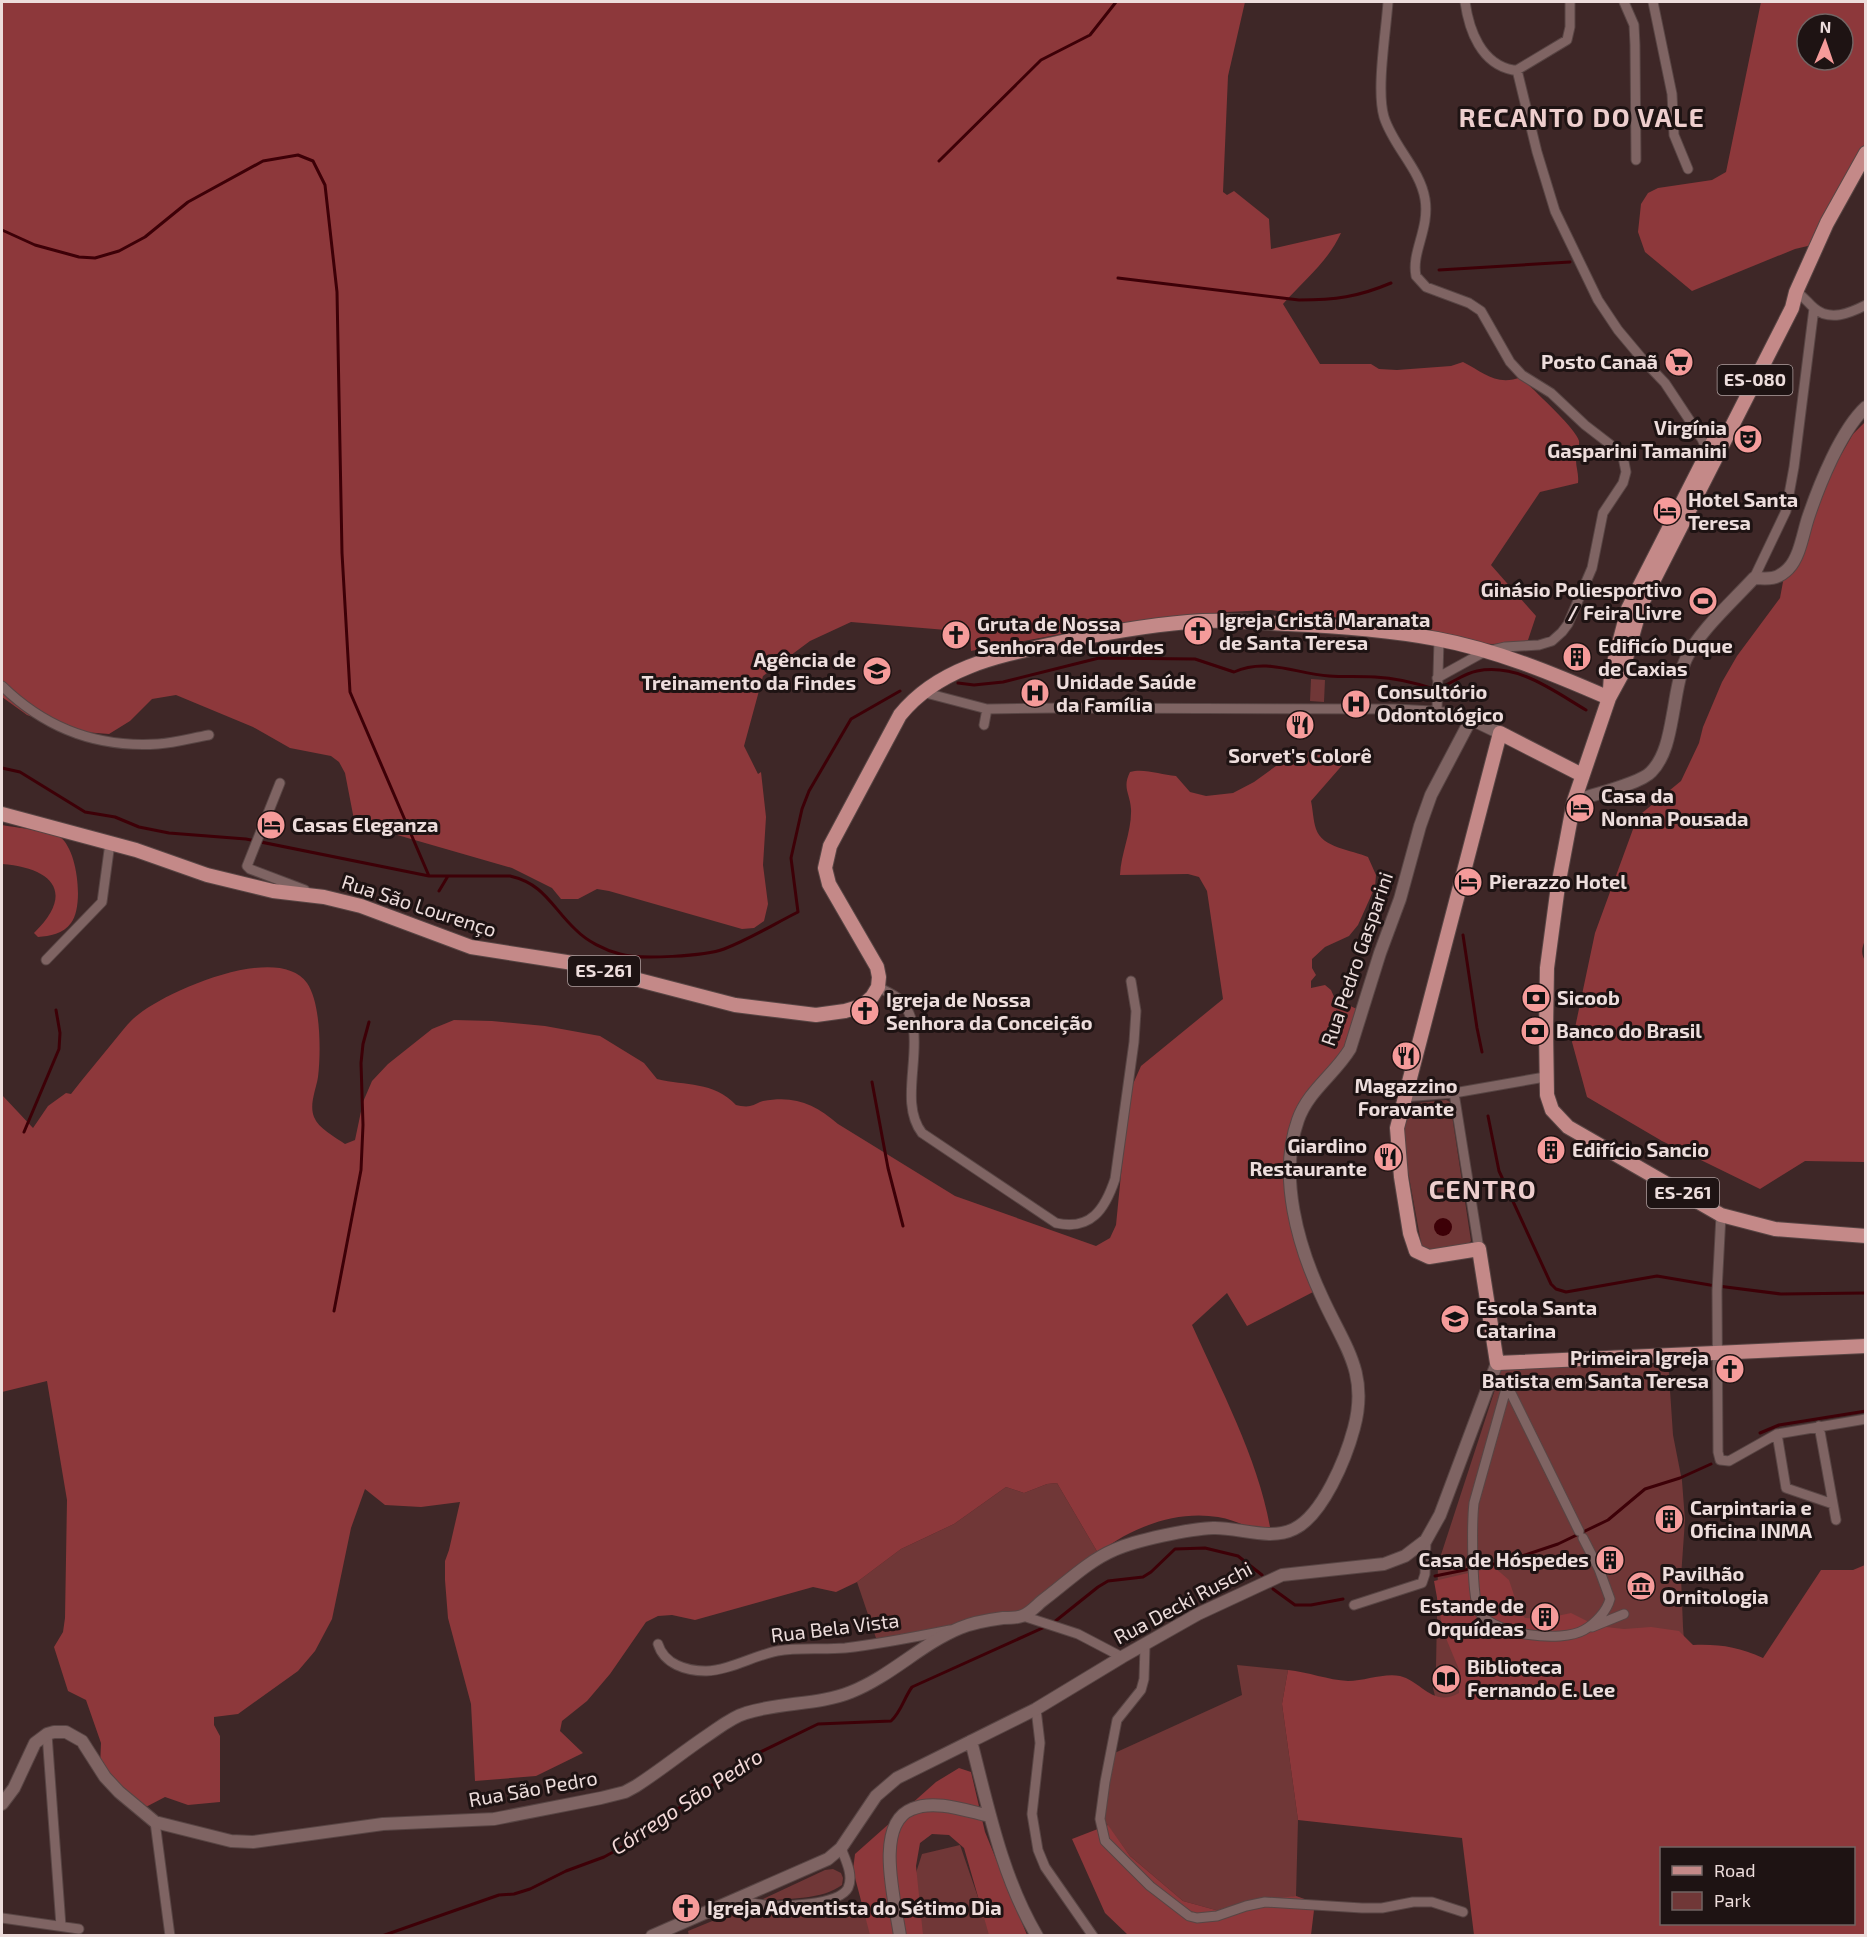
<svg xmlns="http://www.w3.org/2000/svg" width="1867" height="1937" font-family="'Exo 2',sans-serif">
	<style>
		.green { fill: #703737 }
		.forest { fill: #8d383b; fill-rule: evenodd }
		.water { fill: #3d0007 }
		.lines { fill: none; stroke-linecap: round; stroke-linejoin: round }
		.stream { stroke: #3d0007; stroke-width: 3 }
		.street-casing { stroke: #584544; stroke-width: 11 }
		.secondary-casing { stroke: #584544; stroke-width: 14 }
		.primary-casing { stroke: #584544; stroke-width: 16 }
		.street { stroke: #7f6463; stroke-width: 9 }
		.secondary { stroke: #7f6463; stroke-width: 12 }
		.primary { stroke: #c48988; stroke-width: 14 }
		.labels { text-anchor: middle; stroke-width: 6; stroke-linejoin: round; paint-order: stroke }
		.shield { fill: #1e1313; stroke: #afa0a0; stroke-width: 1.5 }
		.shield-label { font-size: 18px; font-weight: bold; fill: #eddddc }
		.poi-label { font-size: 20px; font-weight: bold; fill: #eddddc; stroke: #1e1313; text-anchor: start }
		.street-label { font-size: 20px; fill: #eddddc; stroke: #1e1313 }
		.water-label { font-size: 21px; font-style: italic; fill: #f3d9d8; stroke: #1e1313 }
		.district-label { font-size: 26px; font-weight: bold; letter-spacing: 1.5px; fill: #edcecd; stroke: #1e1313 }
	</style>
	<rect width="100%" height="100%" fill="#3e2727"/>
	<path class="green" d="M1311,679L1325,680L1324,702L1310,701Z
		M1446,1100L1450,1102L1471,1241L1468,1244L1426,1251L1422,1248L1401,1133L1409,1104Z
		M1668,1360L1673,1435L1682,1481L1685,1520L1681,1577L1683,1627L1700,1848H1662V1924L1485,1935L1473,1848L1433,1688L1436,1667L1438,1564L1502,1368Z
		M1057,1483L1098,1553L1020,1617L951,1626L877,1641L857,1582L901,1549L954,1524L1006,1487L1024,1493L1047,1484Z
		M1237,1665L1288,1670L1282,1704L1298,1820L1296,1896L1223,1912L1183,1901L1130,1856L1098,1812L1108,1756L1242,1695Z
		M960,1845L991,1935H918L915,1876L922,1854Z
		M833,1869L841,1873L843,1878L842,1885C822,1900 789,1898 765,1901L763,1899L825,1870Z
		M866,1902L872,1935L689,1936L688,1931L727,1915L760,1911L765,1915Z"/>
	<path class="forest" d="M2,2H1245L1228,76L1223,192L1227,195L1234,191L1269,219L1271,249L1341,233C1327,263 1305,279 1283,304L1320,364H1371L1379,369L1397,370L1451,366L1463,362C1483,372 1497,387 1521,377C1532,389 1577,429 1579,441C1580,446 1576,453 1576,460C1576,468 1579,474 1578,483L1540,492L1491,565L1536,616L1527,643L1492,644L1477,643L1393,624L1269,610L1225,612L1119,623L971,651L970,632L851,622L810,641L763,676L744,746L758,774L761,772L766,817L763,865L768,904L764,921L754,928L742,929L609,891L597,889L578,899H561L552,888L512,868L380,830H356L345,773L339,762L331,756L290,748L253,727L176,695L152,699L130,721L109,734L84,732L52,724L27,715L2,697Z
		M1761,2H1865V144L1812,245L1795,249L1692,291L1645,252L1638,232L1641,204L1648,193L1658,188L1712,180L1726,172ZM1807,24H1843V60H1807Z
		M1865,422L1866,938C1862,947 1860,954 1866,962L1865,1162L1805,1161L1760,1189L1662,1141L1587,1097L1572,1042L1595,933L1636,821L1642,813L1681,781L1699,743L1703,727L1722,682L1737,656L1780,598L1785,571L1822,488L1853,434Z
		M1304,752L1348,755L1345,762L1311,801C1313,810 1313,820 1316,829C1322,848 1352,850 1368,857L1376,875L1375,887L1358,925L1349,936L1325,947L1312,959V968L1316,975L1311,981V988L1325,985L1331,990L1335,999L1359,1010L1350,1041L1309,1093L1288,1160L1315,1291L1247,1326L1227,1293L1192,1325C1221,1390 1260,1462 1271,1533C1253,1531 1237,1520 1218,1517C1175,1510 1131,1528 1098,1553L1057,1483L1047,1484L1024,1493L1006,1487L954,1524L901,1549L857,1582L836,1592L813,1587L695,1620L672,1615L658,1616L646,1622L610,1674L587,1701L562,1721L560,1731L583,1753L536,1776L475,1781L471,1704L448,1618L445,1580V1561L449,1550L460,1502L421,1507L385,1505L365,1489L351,1528L332,1619L315,1651L298,1671L238,1714L214,1717V1725L220,1736V1802L188,1805L165,1797L142,1809L100,1767L101,1743L86,1700L68,1691L54,1647L63,1632L65,1618L67,1500L47,1381L2,1392V1095L33,1128L48,1106L66,1093L71,1094C85,1076 100,1058 114,1041C122,1032 129,1021 139,1014C168,991 278,942 307,983C321,1003 321,1053 318,1077C316,1090 309,1104 314,1117C318,1128 335,1137 345,1144L355,1140L363,1102L372,1081L388,1064L432,1029L454,1020L492,1021L545,1026L600,1036L644,1063L657,1079C686,1086 713,1081 736,1105C740,1106 746,1107 750,1106C755,1105 759,1102 763,1101C795,1095 815,1104 838,1124L955,1196L1096,1246L1110,1238L1116,1225L1129,1093L1141,1066L1223,999L1207,891L1199,877L1188,874L1120,875C1121,853 1132,831 1131,809C1130,793 1122,788 1130,772C1144,768 1161,775 1176,776L1190,792L1206,796L1233,793L1254,782L1276,766L1295,759Z
		M2,825C13,827 53,832 60,837C78,850 84,907 71,923C63,934 50,936 38,937L34,933C76,892 52,868 2,864Z
		M1865,1565V1935H1474L1462,1838L1298,1820L1282,1704L1288,1670C1308,1672 1328,1680 1348,1681C1365,1681 1383,1673 1400,1676C1421,1681 1433,1708 1459,1693L1460,1672L1443,1631L1434,1581L1494,1567L1509,1580L1518,1607L1525,1618L1543,1619L1571,1613L1597,1626L1624,1629L1651,1627L1679,1631L1693,1645C1720,1644 1738,1647 1763,1658L1821,1570H1853ZM1662,1848H1854V1924H1662Z
		M959,1768L971,1772L985,1832L1027,1935H989L964,1848L949,1835L932,1834L920,1843L916,1866L923,1935H870L853,1870L855,1854L936,1782Z
		M1108,1825L1130,1856L1183,1901L1223,1912L1256,1901L1287,1897L1296,1896L1310,1901L1314,1910L1311,1935H1128L1105,1913L1072,1839Z"/>
	<path class="water" d="M1434 1227a9 9 0 1 1 18 0a9 9 0 1 1-18 0Z"/>
	<g class="lines">
		<path class="stream" d="M939,161L1041,60L1090,35L1116,2
			M2,230L35,245L79,257L95,258L119,251L145,237L188,202L263,161L298,155L313,161L325,185L337,292L342,553L350,692L429,876
			M1439,270L1570,262
			M1118,278L1299,300C1335,300 1358,297 1391,283
			M958,683L974,685L1003,682L1099,658L1195,659L1234,672C1267,657 1296,674 1329,676C1344,677 1360,676 1375,677C1395,678 1416,683 1434,689C1450,686 1461,674 1477,671C1518,663 1552,690 1586,710
			M2,768L20,772L85,812L115,817L139,827L169,833L246,839L429,876H510C545,884 552,908 576,930C587,941 604,950 620,954C639,960 706,956 724,949C750,939 774,924 798,912L791,858L802,809L809,791L851,719L900,691
			M439,891L448,876
			M1463,935L1477,1028L1482,1052
			M872,1082L888,1168L903,1226
			M1488,1116L1499,1171L1551,1284L1556,1289L1566,1292L1657,1276L1710,1285L1781,1294L1866,1293
			M24,1132L59,1049L60,1033L56,1010
			M334,1311L361,1170L363,1125L361,1063L363,1044L369,1022
			M1760,1433L1779,1425L1866,1411
			M1435,1576L1504,1562L1558,1544L1608,1520L1645,1489L1680,1478L1711,1464
			M1273,1589L1295,1605H1311L1343,1599
			M1053,1623L1098,1587L1108,1581L1143,1577L1151,1572L1175,1549L1205,1548L1238,1556L1262,1575
			M382,1936L499,1895L514,1894L530,1889L566,1871L604,1857L637,1839L653,1825L702,1793L744,1760L818,1724L891,1721C901,1712 904,1698 912,1687L1047,1626"/>
		<g class="street-casing">
			<path id="street" d="M1388,2C1386,32 1376,90 1384,117C1393,146 1420,169 1425,199C1430,229 1411,252 1416,276L1426,287L1469,303L1481,311L1510,362L1522,375L1551,393L1585,425L1620,452L1623,457L1626,472L1623,483L1603,513L1592,568L1568,624L1562,632L1552,641L1539,645L1505,647L1484,652L1437,678
				M1465,2C1469,30 1481,64 1513,70H1517L1567,40L1570,27V2
				M1624,2L1634,25L1635,45L1636,160
				M1653,2L1672,94L1674,135L1688,169
				M1517,70L1537,152L1555,211L1598,300L1618,330L1644,361L1665,383L1702,439L1708,452
				M1796,292C1805,297 1807,302 1814,308C1830,322 1850,313 1866,305
				M1754,578L1786,511L1794,467L1814,308
				M2,686C46,729 97,748 158,744C175,743 192,738 209,735
				M922,692L987,709L1058,708L1396,709L1450,712L1471,719
				M1437,710L1439,639
				M984,725L987,709
				M280,783L247,866L250,869L305,890
				M46,960L102,902L110,843
				M878,987C885,991 893,994 899,999C934,1032 894,1097 922,1133L1056,1223C1091,1231 1105,1209 1115,1179L1134,1042L1136,1011L1131,981
				M1454,1093L1479,1249
				M1404,1097L1454,1093L1545,1077
				M1721,1215L1717,1291L1718,1452L1720,1460L1729,1461L1777,1434L1866,1419
				M1508,1387L1579,1531
				M1819,1426L1836,1520
				M1777,1434L1786,1488L1833,1504
				M1583,1538L1599,1569L1610,1599C1607,1611 1595,1624 1584,1630C1561,1643 1495,1635 1480,1613C1471,1601 1472,1520 1474,1503L1506,1389L1511,1386C1550,1384 1589,1382 1629,1385
				M1354,1605L1422,1583L1425,1574L1426,1540
				M1023,1616L1078,1634L1122,1657
				M1592,1627L1624,1614
				M658,1644C664,1664 686,1671 706,1671C730,1670 753,1656 777,1651C799,1647 823,1650 845,1648C880,1644 915,1637 950,1630
				M1145,1646L1144,1679L1141,1690L1117,1720L1105,1782L1100,1819L1105,1841L1150,1886L1189,1916L1197,1918L1217,1916L1246,1906L1265,1902L1362,1908H1382L1413,1902H1432L1463,1912
				M1036,1709L1040,1743L1032,1814L1038,1850L1045,1867L1093,1936
				M47,1734L61,1926
				M155,1822L170,1936
				M737,1900C746,1902 756,1904 765,1905C783,1907 839,1905 848,1888C854,1875 845,1859 841,1848
				M2,1918L79,1929"/>
		</g>
		<g class="secondary-casing">
			<path id="secondary" d="M1574,801C1591,795 1640,784 1651,772C1667,756 1670,729 1674,708C1677,691 1679,674 1686,659C1698,632 1734,600 1754,578C1768,579 1777,580 1788,569C1800,557 1803,533 1808,518C1819,485 1841,430 1866,407
				M971,1741C988,1807 1002,1877 1037,1936
				M2,1804L14,1788L35,1743L47,1734L54,1732H66L82,1741L105,1777L119,1792L155,1822L231,1841L253,1842L383,1824L494,1819L601,1798L625,1792L636,1786C661,1770 684,1751 708,1735C720,1727 732,1717 746,1713C780,1702 819,1705 851,1692C891,1676 921,1644 960,1628C974,1622 988,1620 1003,1618C1009,1618 1017,1618 1022,1616C1029,1614 1036,1606 1042,1601C1065,1584 1088,1561 1114,1550C1136,1540 1189,1529 1213,1528C1238,1527 1270,1541 1294,1529C1323,1515 1346,1458 1354,1428C1369,1372 1344,1346 1322,1297C1298,1246 1278,1176 1298,1120C1308,1091 1335,1074 1350,1049L1380,953L1400,899L1420,826L1431,795L1471,719L1500,733
				M652,1936L828,1859L841,1848L876,1796L897,1778L1036,1709L1122,1657L1198,1614L1282,1575L1384,1564L1405,1556L1426,1540L1440,1515L1497,1363
				M900,1936C896,1905 873,1824 912,1809C935,1799 967,1811 990,1816"/>
		</g>
		<g class="primary-casing">
			<path id="primary" d="M1866,153L1827,223L1796,292L1792,308L1641,605L1621,676L1609,698L1574,801L1558,886L1547,968L1546,1030L1547,1095L1552,1110L1568,1127L1721,1215L1775,1229L1866,1236
				M1610,690L1611,674L1628,609L1715,438
				M1582,775L1500,733L1397,1128L1401,1177L1410,1233L1416,1251L1429,1257L1479,1249L1497,1363L1866,1346
				M2,814L136,850L207,875L273,891L324,897L361,906L471,947L573,963L735,1005L816,1015L845,1011L862,1006L872,997L878,987L879,977L877,967L829,884L825,868L830,846L900,715C938,668 997,656 1053,644C1098,634 1142,626 1188,622C1221,619 1255,622 1288,624C1338,626 1388,630 1437,639C1496,650 1554,674 1609,698"/>
		</g>
		<use href="#street" class="street"/>
		<use href="#secondary" class="secondary"/>
		<use href="#primary" class="primary"/>
	</g>
	<defs>
		<g id="supermarket-disc" transform="scale(1.5)"><circle r="9.5" fill="#f59b9a" stroke="#1e1313"/><path d="M-6-5.5h2.5l.6 2H6L4.5 2H-2.5L-4.4-4H-6ZM-1.5 3.2a1.3 1.3 0 1 0 .1 0ZM3 3.2a1.3 1.3 0 1 0 .1 0Z" fill="#111"/></g>
		<g id="theatre-disc" transform="scale(1.5)"><circle r="9.5" fill="#f59b9a" stroke="#1e1313"/><path d="M-5-5.5Q0-4 5-5.5V0Q5 5 0 6Q-5 5-5 0ZM-3.3-2.5H-1v1.5H-3.3ZM1-2.5H3.3v1.5H1ZM-2.8 1Q0 5.5 2.8 1Z" fill="#111"/></g>
		<g id="hotel-disc" transform="scale(1.5)"><circle r="9.5" fill="#f59b9a" stroke="#1e1313"/><path d="M-6-4.5h1.5V1H6V5H4.5V3h-9V5H-6ZM-4 0a1.8 1.8 0 1 1 3.6 0ZM.5 0V-2.5h3Q6-2.5 6 0Z" fill="#111"/></g>
		<g id="stadium-disc" transform="scale(1.5)"><circle r="9.5" fill="#f59b9a" stroke="#1e1313"/><path d="M0-5a6.5 5 0 1 0 0 10a6.5 5 0 1 0 0-10ZM-3.5-1.8h7v3.6h-7Z" fill="#111"/></g>
		<g id="church-disc" transform="scale(1.5)"><circle r="9.5" fill="#f59b9a" stroke="#1e1313"/><path d="M-1.2-6h2.4v3.5h3.3v2.4h-3.3V6h-2.4V-.1h-3.3v-2.4h3.3Z" fill="#111"/></g>
		<g id="building-disc" transform="scale(1.5)"><circle r="9.5" fill="#f59b9a" stroke="#1e1313"/><path d="M-4-6H4V6H1V3H-1V6H-4ZM-2.5-4.3h1.7v1.8h-1.7ZM.8-4.3h1.7v1.8H.8ZM-2.5-1h1.7V.8h-1.7ZM.8-1h1.7V.8H.8Z" fill="#111"/></g>
		<g id="school-disc" transform="scale(1.5)"><circle r="9.5" fill="#f59b9a" stroke="#1e1313"/><path d="M0-5L7-2L0 1L-7-2ZM-4 1L0 2.5L4 1V4Q0 6-4 4Z" fill="#111"/></g>
		<g id="hospital-disc" transform="scale(1.5)"><circle r="9.5" fill="#f59b9a" stroke="#1e1313"/><path d="M-5-5h3v3.5h4V-5h3V5h-3V1.5h-4V5h-3Z" fill="#111"/></g>
		<g id="restaurant-disc" transform="scale(1.5)"><circle r="9.5" fill="#f59b9a" stroke="#1e1313"/><path d="M-5-6h1v4h1v-4h1v4h1v-4h1v5L-1.5 .5V6h-2V.5L-5-1ZM5-6V6H3V1.5H1.5Q1.5-4 5-6Z" fill="#111"/></g>
		<g id="bank-disc" transform="scale(1.5)"><circle r="9.5" fill="#f59b9a" stroke="#1e1313"/><path d="M-6-4H6V4H-6ZM0-2.3a2.3 2.3 0 1 0 0 4.6a2.3 2.3 0 1 0 0-4.6Z" fill="#111"/></g>
		<g id="museum-disc" transform="scale(1.5)"><circle r="9.5" fill="#f59b9a" stroke="#1e1313"/><path d="M0-6L6-3V-2H-6V-3ZM-5-1h2V3h-2ZM-1-1h2V3h-2ZM3-1h2V3H3ZM-6 4H6V6H-6Z" fill="#111"/></g>
		<g id="library-disc" transform="scale(1.5)"><circle r="9.5" fill="#f59b9a" stroke="#1e1313"/><path d="M-6-4Q-3-5.5-.7-3.5V5Q-3 3-6 4ZM6-4Q3-5.5 .7-3.5V5Q3 3 6 4Z" fill="#111"/></g>
	</defs>
	<g fill-rule="evenodd">
		<use href="#supermarket-disc" x="1679" y="362"/>
		<use href="#theatre-disc" x="1748" y="439"/>
		<use href="#hotel-disc" x="1667" y="511"/>
		<use href="#stadium-disc" x="1703" y="601"/>
		<use href="#church-disc" x="1198" y="631"/>
		<use href="#church-disc" x="956" y="635"/>
		<use href="#building-disc" x="1577" y="657"/>
		<use href="#school-disc" x="877" y="671"/>
		<use href="#hospital-disc" x="1035" y="693"/>
		<use href="#hospital-disc" x="1356" y="704"/>
		<use href="#restaurant-disc" x="1300" y="725"/>
		<use href="#hotel-disc" x="1580" y="808"/>
		<use href="#hotel-disc" x="271" y="825"/>
		<use href="#hotel-disc" x="1468" y="882"/>
		<use href="#bank-disc" x="1536" y="998"/>
		<use href="#church-disc" x="865" y="1011"/>
		<use href="#bank-disc" x="1535" y="1031"/>
		<use href="#restaurant-disc" x="1406" y="1056"/>
		<use href="#building-disc" x="1551" y="1150"/>
		<use href="#restaurant-disc" x="1388" y="1157"/>
		<use href="#school-disc" x="1455" y="1319"/>
		<use href="#church-disc" x="1730" y="1369"/>
		<use href="#building-disc" x="1669" y="1519"/>
		<use href="#building-disc" x="1610" y="1560"/>
		<use href="#museum-disc" x="1641" y="1586"/>
		<use href="#building-disc" x="1545" y="1617"/>
		<use href="#library-disc" x="1446" y="1679"/>
		<use href="#church-disc" x="686" y="1908"/>
	</g>
	<g class="labels">
		<g class="shield">
			<rect x="1717.5" y="365" width="75" height="30" rx="4.5"/>
			<rect x="568" y="956" width="72" height="30" rx="4.5"/>
			<rect x="1647" y="1178" width="72" height="30" rx="4.5"/>
		</g>
		<g class="shield-label">
			<text x="1755" y="386">ES-080</text>
			<text x="604" y="977">ES-261</text>
			<text x="1683" y="1199">ES-261</text>
		</g>
		<g class="poi-label">
			<text x="1658" y="369" text-anchor="end">Posto Canaã</text>
			<text x="1727" y="435" text-anchor="end">Virgínia<tspan x="1727" dy="23">Gasparini Tamanini</tspan></text>
			<text x="1688" y="507">Hotel Santa<tspan x="1688" dy="23">Teresa</tspan></text>
			<text x="1682" y="597" text-anchor="end">Ginásio Poliesportivo<tspan x="1682" dy="23">/ Feira Livre</tspan></text>
			<text x="1219" y="627">Igreja Cristã Maranata<tspan x="1219" dy="23">de Santa Teresa</tspan></text>
			<text x="977" y="631">Gruta de Nossa<tspan x="977" dy="23">Senhora de Lourdes</tspan></text>
			<text x="1598" y="653">Edificío Duque<tspan x="1598" dy="23">de Caxias</tspan></text>
			<text x="856" y="667" text-anchor="end">Agência de<tspan x="856" dy="23">Treinamento da Findes</tspan></text>
			<text x="1056" y="689">Unidade Saúde<tspan x="1056" dy="23">da Família</tspan></text>
			<text x="1377" y="699">Consultório<tspan x="1377" dy="23">Odontológico</tspan></text>
			<text x="1300" y="763" text-anchor="middle">Sorvet's Colorê</text>
			<text x="1601" y="803">Casa da<tspan x="1601" dy="23">Nonna Pousada</tspan></text>
			<text x="292" y="832">Casas Eleganza</text>
			<text x="1489" y="889">Pierazzo Hotel</text>
			<text x="1557" y="1005">Sicoob</text>
			<text x="886" y="1007">Igreja de Nossa<tspan x="886" dy="23">Senhora da Conceição</tspan></text>
			<text x="1556" y="1038">Banco do Brasil</text>
			<text x="1406" y="1093" text-anchor="middle">Magazzino<tspan x="1406" dy="23">Foravante</tspan></text>
			<text x="1367" y="1153" text-anchor="end">Giardino<tspan x="1367" dy="23">Restaurante</tspan></text>
			<text x="1572" y="1157">Edifício Sancio</text>
			<text x="1476" y="1315">Escola Santa<tspan x="1476" dy="23">Catarina</tspan></text>
			<text x="1709" y="1365" text-anchor="end">Primeira Igreja<tspan x="1709" dy="23">Batista em Santa Teresa</tspan></text>
			<text x="1690" y="1515">Carpintaria e<tspan x="1690" dy="23">Oficina INMA</tspan></text>
			<text x="1589" y="1567" text-anchor="end">Casa de Hóspedes</text>
			<text x="1662" y="1581">Pavilhão<tspan x="1662" dy="23">Ornitologia</tspan></text>
			<text x="1524" y="1613" text-anchor="end">Estande de<tspan x="1524" dy="23">Orquídeas</tspan></text>
			<text x="1467" y="1674">Biblioteca<tspan x="1467" dy="23">Fernando E. Lee</tspan></text>
			<text x="707" y="1915">Igreja Adventista do Sétimo Dia</text>
		</g>
		<g class="street-label">
			<text transform="translate(419 906) rotate(18)" y="7">Rua São Lourenço</text>
			<text transform="translate(1357 959) rotate(-71)" y="7">Rua Pedro Gasparini</text>
			<text transform="translate(1183 1603) rotate(-28)" y="7">Rua Decki Ruschi</text>
			<text transform="translate(835 1628) rotate(-7)" y="7">Rua Bela Vista</text>
			<text transform="translate(533 1789) rotate(-10)" y="7">Rua São Pedro</text>
		</g>
		<g class="water-label">
			<text transform="translate(687 1802) rotate(-33)" y="7">Córrego São Pedro</text>
		</g>
		<g class="district-label">
			<text x="1582" y="127">RECANTO DO VALE</text>
			<text x="1483" y="1199">CENTRO</text>
		</g>
	</g>
	<rect width="1867" height="1937" fill="none" stroke="#eddddc" stroke-width="6"/>
	<rect x="1660" y="1847" width="195" height="78" fill="#1e1313" stroke="#716463" stroke-width="1.5"/>
	<rect x="1672" y="1866" width="30" height="9" fill="#c48988" stroke="#716463" stroke-width="1.5"/>
	<text x="1714" y="1877" font-size="18" fill="#eddddc">Road</text>
	<rect x="1672" y="1892" width="30" height="18" fill="#703737" stroke="#716463" stroke-width="1.5"/>
	<text x="1714" y="1907" font-size="18" fill="#eddddc">Park</text>
	<g transform="translate(1825 42) rotate(2)"><circle r="28" fill="#1e1313" stroke="#716463" stroke-width="1.5"/>
	<path d="M0-4.5L10 22L0 15L-10 22Z" fill="#f59b9a"/>
	<text y="-9" font-size="16" font-weight="bold" text-anchor="middle" fill="#eddddc">N</text>
	</g>
</svg>
